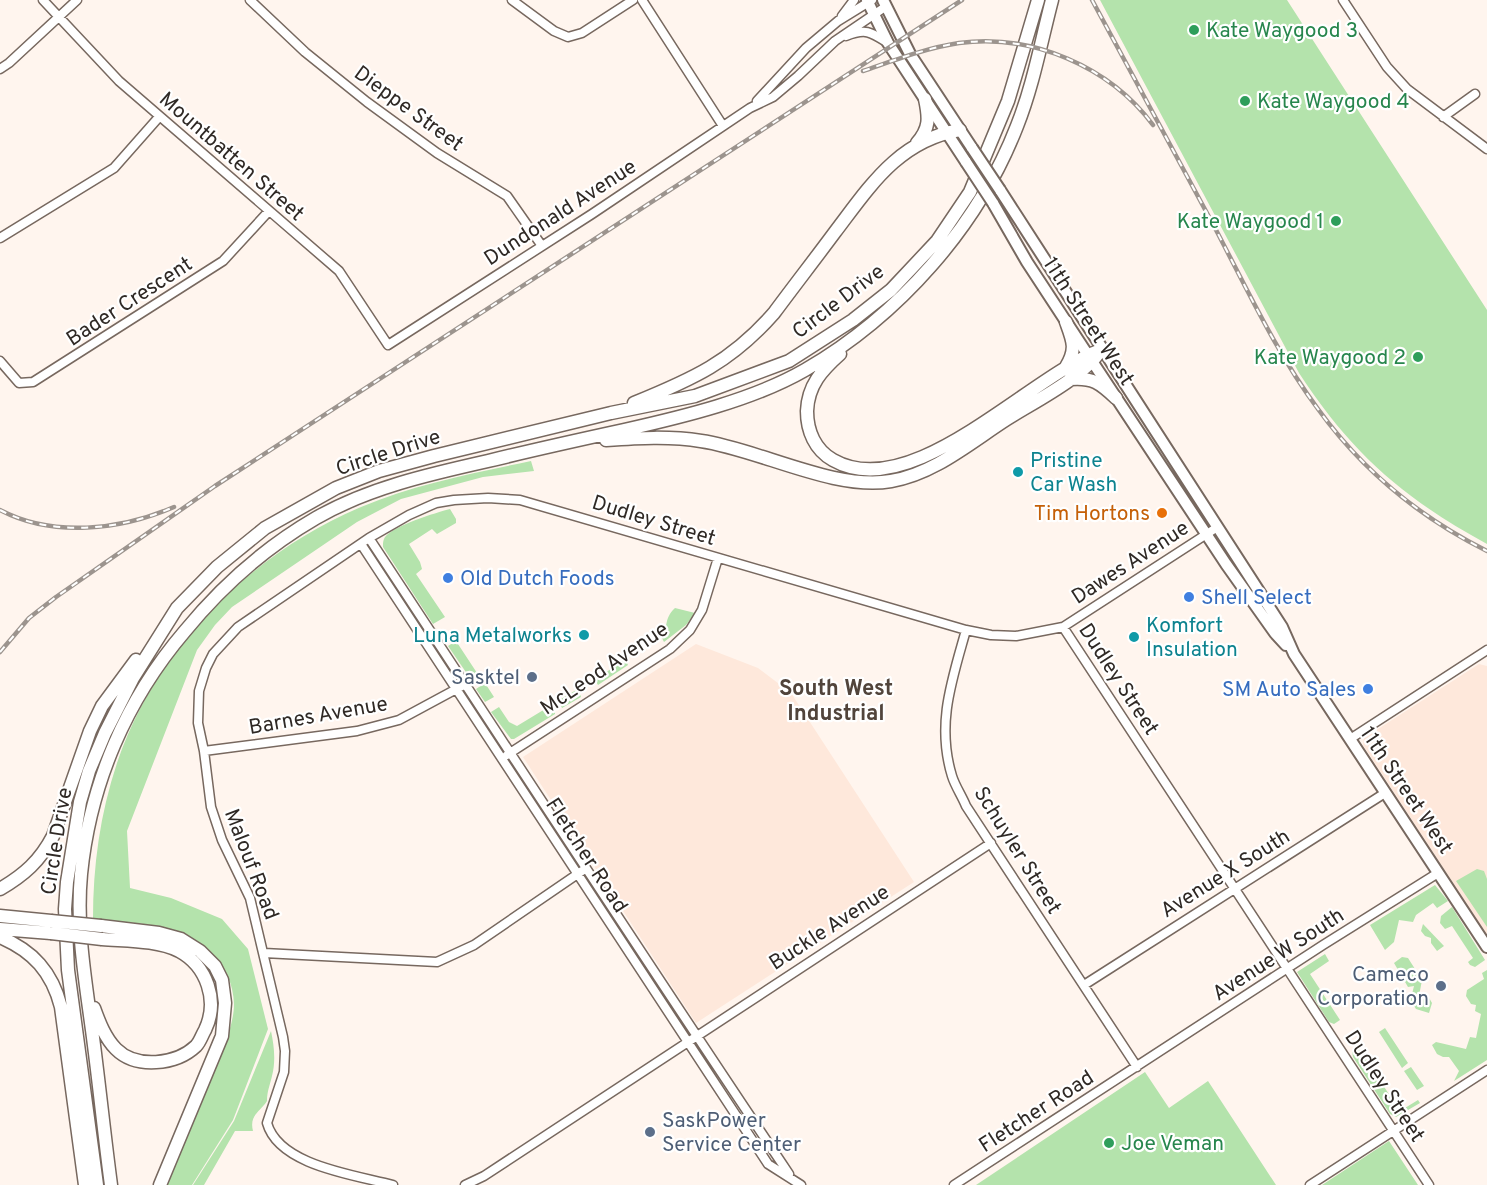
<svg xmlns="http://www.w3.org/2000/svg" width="1487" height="1185" font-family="Overpass,sans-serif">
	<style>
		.industrial { fill: #fee8db }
		.green { fill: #b4e3ac }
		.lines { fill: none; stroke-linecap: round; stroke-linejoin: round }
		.minor-casing { stroke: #77685f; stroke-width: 11 }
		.major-casing { stroke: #77685f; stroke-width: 14 }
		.highway-casing { stroke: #77685f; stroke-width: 15 }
		.minor { stroke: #fff; stroke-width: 8 }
		.major { stroke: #fff; stroke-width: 10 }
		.highway { stroke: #fff; stroke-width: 12 }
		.rail-casing { stroke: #9c948e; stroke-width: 4.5 }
		.rail { stroke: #fff; stroke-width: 2; stroke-dasharray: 7; stroke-linecap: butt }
		.major-bridge-casing { stroke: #77685f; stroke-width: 14; stroke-linecap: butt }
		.highway-bridge-casing { stroke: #77685f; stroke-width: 15; stroke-linecap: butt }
		.major-bridge { stroke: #fff; stroke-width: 10 }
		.highway-bridge { stroke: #fff; stroke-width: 12 }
		.leisure-dot { fill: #2e9e5b; stroke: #fff; stroke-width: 2 }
		.culture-dot { fill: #0f9aa8; stroke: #fff; stroke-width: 2 }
		.food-dot { fill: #e8710a; stroke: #fff; stroke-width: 2 }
		.shop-dot { fill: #3f7fe0; stroke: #fff; stroke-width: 2 }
		.service-dot { fill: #5c6f8a; stroke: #fff; stroke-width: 2 }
		.labels { text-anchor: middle; stroke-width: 4.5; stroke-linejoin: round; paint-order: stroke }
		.leisure-label { font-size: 21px; fill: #27864d; stroke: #fff; text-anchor: start }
		.street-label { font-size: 21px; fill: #2f2925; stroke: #fff }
		.culture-label { font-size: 21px; fill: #0d838f; stroke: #fff; text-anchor: start }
		.food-label { font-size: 21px; fill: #c56008; stroke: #fff; text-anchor: end }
		.shop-label { font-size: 21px; fill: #366cbe; stroke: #fff; text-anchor: start }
		.service-label { font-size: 21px; fill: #4e5e75; stroke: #fff; text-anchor: end }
		.neighbourhood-label { font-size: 22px; font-weight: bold; fill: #51443b; stroke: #fff }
	</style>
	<rect width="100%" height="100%" fill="#fff5ee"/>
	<path class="industrial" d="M696,644L758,668L791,693L914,882L696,1023L523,757Z
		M1479,664L1487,666V935L1363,745L1364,738Z"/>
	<path class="green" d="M1100,0H1287L1487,310V544C1403,498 1352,454 1299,373Z
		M531,461L534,471L483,477L401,499L357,522L232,607L215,625L197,650L127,831L130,888L171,898L222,919L248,949L268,1029L233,1120L192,1185H166L225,1044C229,1032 234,1018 234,1004C233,963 199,935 161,927C139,922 115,922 93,919C93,866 100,814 117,763C156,648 250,554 361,507C415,484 474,473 531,461Z
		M450,509L456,519V523L437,534L432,529L409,544L420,562L422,569L416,574L445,617L433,624L383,547C383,542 383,541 385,537C395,525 435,513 450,509Z
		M675,608L695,613L686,625L664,642L661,636C669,628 663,619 675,608Z
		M456,641L479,676L472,681L448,646Z
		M625,659L628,665L598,685L595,680Z
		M485,683L494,697L485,702L476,689Z
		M578,689L581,697L562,708L559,700Z
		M550,706L555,712V714L514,739H511L491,712L499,707L509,722L517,726Z
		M1477,869L1484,871L1487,879V927L1456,881Z
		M1435,885L1448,901L1437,908L1433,903L1416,915L1413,922L1399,920L1394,942L1385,950L1370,925Z
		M1452,907L1485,960L1475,967L1470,965L1468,962L1473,958L1452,926L1445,929L1440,923L1441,916Z
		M1423,924L1444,946L1437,951L1431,943V938L1425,936L1421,931Z
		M1325,954L1329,961L1310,974L1340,1020L1334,1024L1329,1022L1297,972Z
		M1402,957L1408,958L1422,980L1419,996L1410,1002L1414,986L1408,987L1394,963Z
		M1487,970V1060L1454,1081L1459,1071L1449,1057H1443L1437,1054L1432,1045L1436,1042L1466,1049L1470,1037L1476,1038L1481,1014L1475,1011L1476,1005L1471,1004L1466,996L1467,990L1484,979L1482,973Z
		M1428,996L1432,1003L1429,1013L1416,1009L1414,1006Z
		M1385,1028L1408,1063L1402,1068L1379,1032Z
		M271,1031C274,1045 276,1061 272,1076C270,1085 267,1091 267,1101C260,1112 249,1115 253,1131H235L204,1185H193L234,1121Z
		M1358,1047L1400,1111L1418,1100L1420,1103L1396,1117L1390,1114L1353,1057L1352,1051Z
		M1411,1067L1424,1086L1417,1090L1404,1071Z
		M1145,1072L1169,1108L1208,1081L1276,1185H976Z
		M1389,1141L1418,1185H1322Z"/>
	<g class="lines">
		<g class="minor-casing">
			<path id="minor" d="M43,0L119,81L339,271L388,345L592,214L750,108L773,97L798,76L835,41L885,7
				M250,0L305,52L367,102L437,153L507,196L542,246
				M512,0L554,31L568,37L582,33L633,0
				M642,0L723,126
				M1343,0L1387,67L1407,89L1487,149
				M842,16L854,0
				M846,36C866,28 871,32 888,43
				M0,69L9,63L77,0
				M757,101L806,48L838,21L872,0
				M1443,117L1475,94
				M0,238L114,168L159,117
				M0,361L19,383L33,382L223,261L268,212
				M369,538C509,750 647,963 789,1174
				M361,544L768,1164L801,1185
				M1063,627L1429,1185
				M966,630C952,680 936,724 952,776C955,786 962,796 966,806L1137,1067
				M1350,739L1487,650
				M204,751L357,731L399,720L462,686
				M507,755L670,649L690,630L702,610L718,558
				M264,953L437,962L474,945L582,871
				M1084,985L1385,793
				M393,1185C356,1175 279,1166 267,1123L284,1072L285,1051L283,1037L250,898L222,840L211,807L204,751L198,723L199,691L206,668L213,654L238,627L369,538L409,515L436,503L454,500L488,498L520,500L966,630L991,635L1016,636L1063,627L1216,528
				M465,1185L484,1176L991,843
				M954,1185L1323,945L1438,873
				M1310,1185L1487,1070"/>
		</g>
		<g class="major-casing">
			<path id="major" d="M867,0L888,43L966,162
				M883,0L910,54L972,148
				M1000,190L1282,627L1294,654L1487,947
				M993,203L1027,262L1082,346L1226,564L1275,633L1286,645"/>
		</g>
		<g class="highway-casing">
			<path id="highway" d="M917,143C930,128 929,118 925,99
				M840,354C822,370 808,385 807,411C807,431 815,450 833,460C912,505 1028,377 1101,350
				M1066,367C1077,349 1073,341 1066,322
				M1070,379C1093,377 1100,383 1116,398
				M634,403C693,379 731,362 774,313C794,286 815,259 835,232C870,186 899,140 960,130
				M606,440C638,438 670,436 701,441C758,449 834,491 891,481C934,474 971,442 1007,419C1037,400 1081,379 1101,350
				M0,889C24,875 40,861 53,836L90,731L102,706L136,660
				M0,916L51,921
				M101,926L159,933L181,939L200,951L215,966L222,980L225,1003L222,1036L160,1185
				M0,929L51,933
				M0,937C33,951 52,972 61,1007L85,1185
				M94,1008C99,1022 105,1038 116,1049C136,1069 176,1065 196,1046C200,1042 202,1035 205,1030C219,1001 207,966 179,951C157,940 126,941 102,939
				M97,1185L68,970L65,909L67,882L80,802L89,771L105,733L133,678L177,608L217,567L265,528L336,488L379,471L434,456L611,413L695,396L789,361L853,320L891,290L937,241L970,192L1008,101L1038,0
				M111,1185C104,1133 99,1082 92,1030C85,978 76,927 81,874C90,784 126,700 185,631C221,587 266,547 316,518C368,488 430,474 488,461C533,450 578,440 624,430C682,417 753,400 805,370C898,316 978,227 1017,126C1033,86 1041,42 1052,0"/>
		</g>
		<use href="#minor" class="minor"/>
		<use href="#major" class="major"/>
		<use href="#highway" class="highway"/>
		<g class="rail-casing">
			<path id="rail" d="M1092,0C1133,76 1174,152 1215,228C1247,289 1277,354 1318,409C1362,470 1421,518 1487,551
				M863,71C895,60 926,48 959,43C1032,33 1110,67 1153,125
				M0,510C53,538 121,530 174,507
				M0,652L29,618L56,597L215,486L962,0"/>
		</g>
		<use href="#rail" class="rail"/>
		<g class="major-bridge-casing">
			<path id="major-bridge" d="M972,148L1000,190
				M966,162L993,203"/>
		</g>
		<g class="highway-bridge-casing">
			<path id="highway-bridge" d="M51,921L101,926
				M51,933L102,939"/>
		</g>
		<use href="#major-bridge" class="major-bridge"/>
		<use href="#highway-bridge" class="highway-bridge"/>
	</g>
	<g class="leisure-dot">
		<circle cx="1194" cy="30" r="6"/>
		<circle cx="1245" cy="101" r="6"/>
		<circle cx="1336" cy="221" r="6"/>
		<circle cx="1418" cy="357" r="6"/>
		<circle cx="1109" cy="1143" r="6"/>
	</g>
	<g class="culture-dot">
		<circle cx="1018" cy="472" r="6"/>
		<circle cx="584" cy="635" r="6"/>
		<circle cx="1134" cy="637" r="6"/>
	</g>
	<circle class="food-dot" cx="1162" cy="513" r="6"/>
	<g class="shop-dot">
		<circle cx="448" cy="578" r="6"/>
		<circle cx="1189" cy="597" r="6"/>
		<circle cx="1368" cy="689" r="6"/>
	</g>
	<g class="service-dot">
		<circle cx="532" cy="677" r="6"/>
		<circle cx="1441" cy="986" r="6"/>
		<circle cx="650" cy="1132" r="6"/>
	</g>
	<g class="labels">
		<g class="leisure-label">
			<text x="1206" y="37">Kate Waygood 3</text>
			<text x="1257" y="108">Kate Waygood 4</text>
			<text x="1324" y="228" text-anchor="end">Kate Waygood 1</text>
			<text x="1406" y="364" text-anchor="end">Kate Waygood 2</text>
			<text x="1121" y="1150">Joe Veman</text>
		</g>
		<g class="street-label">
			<text transform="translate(409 108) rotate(36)" y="7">Dieppe Street</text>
			<text transform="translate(232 156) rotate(41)" y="7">Mountbatten Street</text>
			<text transform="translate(560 212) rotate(-33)" y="7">Dundonald Avenue</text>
			<text transform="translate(129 301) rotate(-33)" y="7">Bader Crescent</text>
			<text transform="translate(838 301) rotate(-37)" y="7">Circle Drive</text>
			<text transform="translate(1089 321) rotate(57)" y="7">11th Street West</text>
			<text transform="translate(388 452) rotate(-18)" y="7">Circle Drive</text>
			<text transform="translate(654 520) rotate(17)" y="7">Dudley Street</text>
			<text transform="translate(1130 562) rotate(-33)" y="7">Dawes Avenue</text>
			<text transform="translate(604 668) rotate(-34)" y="7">McLeod Avenue</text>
			<text transform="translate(1119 679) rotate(57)" y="7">Dudley Street</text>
			<text transform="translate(318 715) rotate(-10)" y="7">Barnes Avenue</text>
			<text transform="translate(1407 790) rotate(56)" y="7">11th Street West</text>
			<text transform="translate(56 841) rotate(-81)" y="7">Circle Drive</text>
			<text transform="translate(1018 850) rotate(58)" y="7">Schuyler Street</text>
			<text transform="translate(587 855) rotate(57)" y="7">Fletcher Road</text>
			<text transform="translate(252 864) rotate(69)" y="7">Malouf Road</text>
			<text transform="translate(1225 873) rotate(-32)" y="7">Avenue X South</text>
			<text transform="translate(829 927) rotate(-33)" y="7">Buckle Avenue</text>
			<text transform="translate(1278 954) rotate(-33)" y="7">Avenue W South</text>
			<text transform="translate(1385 1086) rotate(57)" y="7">Dudley Street</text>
			<text transform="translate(1036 1111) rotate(-33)" y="7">Fletcher Road</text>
		</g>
		<g class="culture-label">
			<text x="1030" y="467">Pristine<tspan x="1030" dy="24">Car Wash</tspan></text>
			<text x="1146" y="632">Komfort<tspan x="1146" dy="24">Insulation</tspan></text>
			<text x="572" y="642" text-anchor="end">Luna Metalworks</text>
		</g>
		<g class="food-label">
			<text x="1150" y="520">Tim Hortons</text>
		</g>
		<g class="shop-label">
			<text x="460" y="585">Old Dutch Foods</text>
			<text x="1201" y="604">Shell Select</text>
			<text x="1356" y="696" text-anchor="end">SM Auto Sales</text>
		</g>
		<g class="service-label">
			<text x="520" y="684">Sasktel</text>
			<text x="1429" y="981">Cameco<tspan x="1429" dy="24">Corporation</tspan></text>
			<text x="662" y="1127" text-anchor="start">SaskPower<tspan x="662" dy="24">Service Center</tspan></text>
		</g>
		<g class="neighbourhood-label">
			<text x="836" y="695">South West<tspan x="836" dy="25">Industrial</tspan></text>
		</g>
	</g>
</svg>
